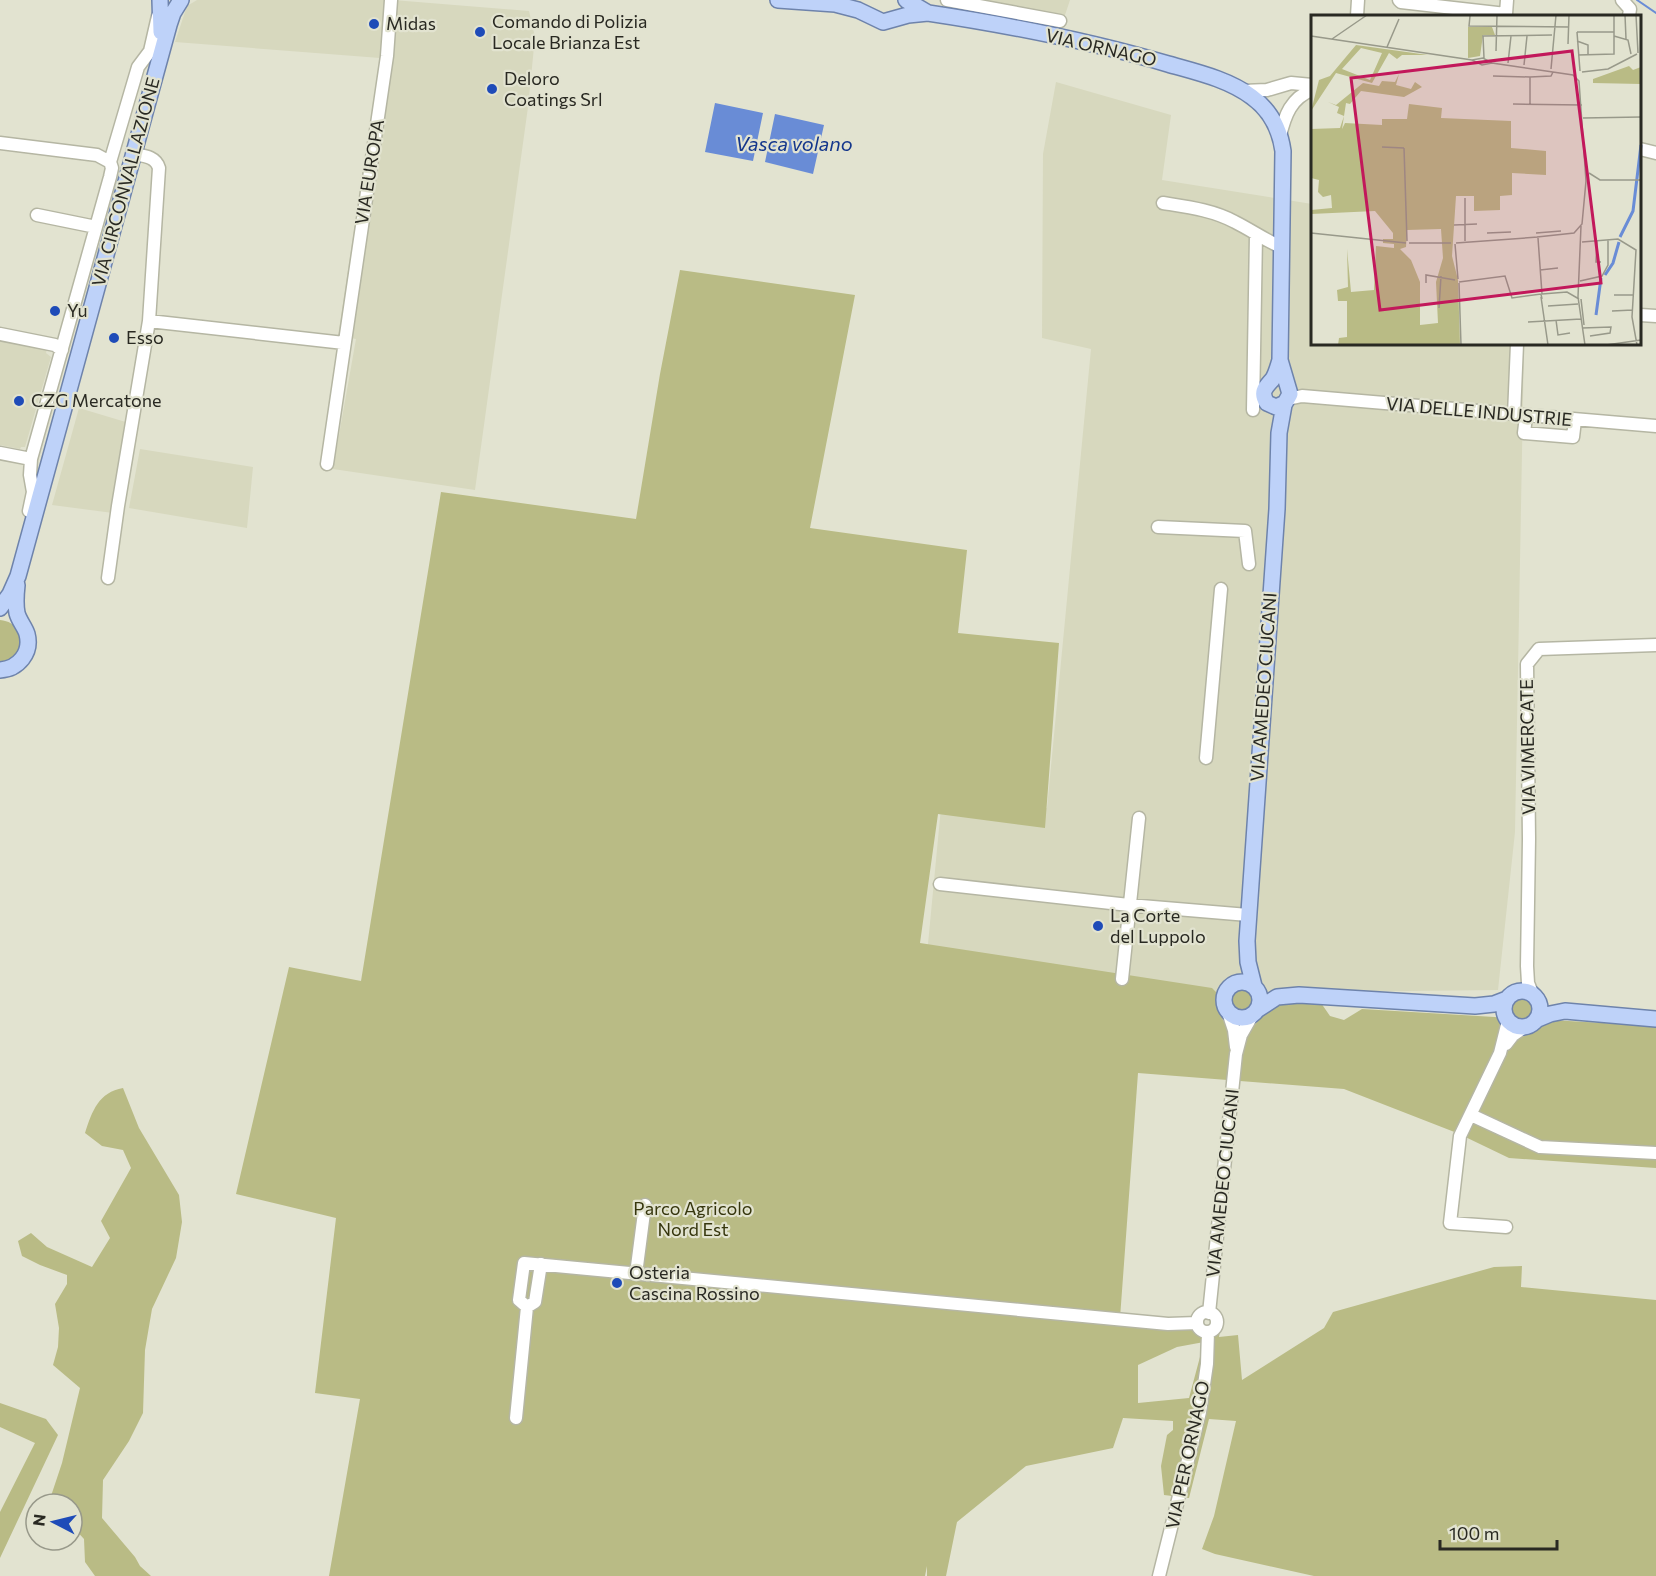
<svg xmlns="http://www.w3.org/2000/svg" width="1656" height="1576" font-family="Commissioner,sans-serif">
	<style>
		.built { fill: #d7d8be }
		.green { fill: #b9bb85; fill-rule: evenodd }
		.water { fill: #698cd6 }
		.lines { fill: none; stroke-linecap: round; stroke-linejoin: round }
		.stream { stroke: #698cd6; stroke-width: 2 }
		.minor-casing { stroke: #b5b6a3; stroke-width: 15 }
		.major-casing { stroke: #6e83ab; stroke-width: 18 }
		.minor { stroke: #fff; stroke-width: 12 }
		.major { stroke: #bed2f9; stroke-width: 15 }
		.poi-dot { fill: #1e4bb8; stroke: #e2e3d0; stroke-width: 2 }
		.labels { text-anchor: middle; stroke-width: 4.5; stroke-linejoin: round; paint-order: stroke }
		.poi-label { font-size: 18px; fill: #292922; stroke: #e2e3d0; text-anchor: start }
		.street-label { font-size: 18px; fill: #292922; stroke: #e2e3d0 }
		.park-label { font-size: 18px; fill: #36360d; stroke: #e2e3d0 }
		.water-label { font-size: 20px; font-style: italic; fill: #13368b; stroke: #e2e3d0 }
		.inset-river { fill: none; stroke: #698cd6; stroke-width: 3 }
		.inset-road { fill: none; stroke: #98998a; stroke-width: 1.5 }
		.view { fill: #c2185b; fill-opacity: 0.15; stroke: #c2185b; stroke-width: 3 }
		.inset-edge { fill: none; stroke: #292922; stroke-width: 3 }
	</style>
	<rect width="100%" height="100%" fill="#e2e3d0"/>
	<path class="built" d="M197,0H393L529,11L535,37L528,107L475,490L333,469L356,339L338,336L380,58L175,42L187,6Z
		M986,0H1070L1064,18Z
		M1056,82L1171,115L1162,180L1312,204V344H1524L1515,832L1498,990L1214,993L926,965L942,797L1047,808L1091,349L1042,338L1043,154Z
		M0,339L47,349L46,353L51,357L25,447H21L20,449L0,445Z
		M79,408L129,423L113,513L52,505Z
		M140,449L253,467L247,528L129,508Z"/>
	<path class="green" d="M680,270L855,295L810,528L967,550L958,633L1059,643L1045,828L938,814L920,943L1212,988L1222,998L1228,1000L1234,988L1245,986L1253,992L1321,1003L1330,1016L1344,1020L1362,1009L1511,1018C1508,1007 1510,998 1523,995C1536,998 1538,1008 1533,1019L1656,1026V1168L1509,1158L1457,1133L1344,1089L1138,1073L1120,1318L1220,1331L1219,1337L1238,1335L1242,1380L1324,1328L1333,1312L1494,1267L1522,1266L1521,1287L1656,1300V1576H1314L1215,1554L1202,1549L1214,1516L1236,1421L1209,1419L1189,1498L1164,1495L1161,1466L1167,1435L1173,1430V1421L1123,1418L1113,1448L1026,1466L957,1522L946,1576H927V1566L925,1576H329L360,1399L315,1393L336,1218L236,1194L289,967L361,981L441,492L636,519L660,374ZM1204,1342L1189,1398L1138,1403V1365L1177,1347Z
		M0,620C18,622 20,633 21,649L12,660L0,664Z
		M123,1088L139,1128L179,1195L182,1222L176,1258L152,1309L145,1350L143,1413L129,1441L103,1480L102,1518L135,1557L140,1566L151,1576H95L85,1562L84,1539L72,1526V1504H51L49,1502L62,1463L80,1388L53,1365L58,1347L59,1328L55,1304L67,1284V1275L40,1265L22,1256L18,1241L31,1233L47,1247L92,1267L110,1238L101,1221L131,1168L123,1150L102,1146L85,1133C92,1111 99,1092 123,1088Z
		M0,1403L46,1419L58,1435L0,1558V1512L35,1443L0,1427Z"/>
	<path class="water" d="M715,103L763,113L753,161L705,152Z
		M775,114L824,125L813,174L765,162Z"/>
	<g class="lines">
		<path class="stream" d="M1637,0L1656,13"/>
		<g class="minor-casing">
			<path id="minor" d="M947,0L1060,21
				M1399,0L1401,2L1506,14L1507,0
				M1622,0L1630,9L1629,16
				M1357,16L1358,0
				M1243,91L1267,90L1291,83L1312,85
				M1280,136C1285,115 1291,98 1312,90
				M0,143L97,155L110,162
				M1640,149L1656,153
				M1163,203C1188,207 1213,210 1235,222C1251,230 1265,240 1281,247
				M37,215L96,227
				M1640,315L1656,316
				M149,321L344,343
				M0,334L55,345L62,350
				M1288,399L1302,396L1656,426
				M1253,410L1256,235
				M1514,415L1517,344
				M1526,416L1524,433L1573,437L1575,420
				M0,453L31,459
				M327,464L387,56L391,0
				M29,511L33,492L30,475L31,459L110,177L112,168L110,162L138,67L150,51L158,16
				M1158,527L1245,531L1249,564
				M108,578L118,506L149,321L159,168C156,157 145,156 134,154
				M1206,758L1221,589
				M940,884L1129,905L1248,915
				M1122,979L1139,818
				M1532,993L1528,983L1527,966L1529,839L1527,664L1539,649L1656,645
				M1228,1012L1234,1030L1236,1047
				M1506,1044L1513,1035L1523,1028
				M1471,1115L1540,1147L1656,1153
				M1506,1227L1450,1223L1460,1136L1500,1053L1508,1021
				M636,1274L645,1205
				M527,1307L519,1300L524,1263L1168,1324L1197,1323
				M1197 1322a10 10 0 1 1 20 0a10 10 0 1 1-20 0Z
				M1209,1313L1236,1054L1241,1035L1253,1014
				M516,1418L527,1307L535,1302L541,1264
				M1159,1576L1200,1412L1207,1364L1208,1332"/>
		</g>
		<g class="major-casing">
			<path id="major" d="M160,0L161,32
				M778,0L835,4L858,10L883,22L908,15L928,13C1008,25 1090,41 1168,64C1196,72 1228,79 1252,97C1270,110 1280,130 1283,151L1280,360L1290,394L1285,403L1276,407L1267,403C1260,392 1265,388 1272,380C1276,375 1278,366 1280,360
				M906,0L928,13
				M0,608L10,594L18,576L169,25L173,13L181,0
				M0,670C18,669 32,653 27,634C25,627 19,621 17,613C15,603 16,594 17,585
				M1224 1000a18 18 0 1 1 36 0a18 18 0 1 1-36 0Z
				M1254,986L1248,962L1247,941L1277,509L1279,433L1284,405
				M1504 1009a18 18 0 1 1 36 0a18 18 0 1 1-36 0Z
				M1257,1010L1277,997L1299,995L1475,1006L1494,1004L1507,999
				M1538,1019L1550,1014L1565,1011L1656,1019"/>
		</g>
		<use href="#minor" class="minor"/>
		<use href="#major" class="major"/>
	</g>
	<g class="poi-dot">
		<circle cx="374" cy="24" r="6"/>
		<circle cx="480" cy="32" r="6"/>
		<circle cx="492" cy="89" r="6"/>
		<circle cx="55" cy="311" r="6"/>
		<circle cx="114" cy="338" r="6"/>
		<circle cx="19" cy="401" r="6"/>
		<circle cx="1098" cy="926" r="6"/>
		<circle cx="617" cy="1283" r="6"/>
	</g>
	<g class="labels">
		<g class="poi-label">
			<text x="492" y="28">Comando di Polizia<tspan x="492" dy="21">Locale Brianza Est</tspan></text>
			<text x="386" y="30">Midas</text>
			<text x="504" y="85">Deloro<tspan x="504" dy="21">Coatings Srl</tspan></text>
			<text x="67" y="317">Yu</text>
			<text x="126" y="344">Esso</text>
			<text x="31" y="407">CZG Mercatone</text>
			<text x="1110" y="922">La Corte<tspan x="1110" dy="21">del Luppolo</tspan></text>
			<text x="629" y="1279">Osteria<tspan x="629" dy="21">Cascina Rossino</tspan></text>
		</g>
		<g class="street-label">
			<text transform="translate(1101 48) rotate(13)" y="6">VIA ORNAGO</text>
			<text transform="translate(370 172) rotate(-81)" y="6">VIA EUROPA</text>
			<text transform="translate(126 182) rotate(-75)" y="6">VIA CIRCONVALLAZIONE</text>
			<text transform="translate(1479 412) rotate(5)" y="6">VIA DELLE INDUSTRIE</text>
			<text transform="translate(1264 687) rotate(-86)" y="6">VIA AMEDEO CIUCANI</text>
			<text transform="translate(1528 747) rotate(-91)" y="6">VIA VIMERCATE</text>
			<text transform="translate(1223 1183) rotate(-84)" y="6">VIA AMEDEO CIUCANI</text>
			<text transform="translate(1188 1455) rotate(-78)" y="6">VIA PER ORNAGO</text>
		</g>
		<g class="park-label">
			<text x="693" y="1215">Parco Agricolo<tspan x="693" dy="21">Nord Est</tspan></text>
		</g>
		<g class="water-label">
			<text x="794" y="151">Vasca volano</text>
		</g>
	</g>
	<g transform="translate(1311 15)">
		<rect width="330" height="330" fill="#e2e3d0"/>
		<path d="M157,12H181L184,20H172L169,41L157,43ZM45,30L117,40H91L86,44L78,38L61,68L25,58L0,96L8,65L19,61ZM50,33L71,38L59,65L31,54ZM318,51L322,55L330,52V69L282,68V64ZM88,59L85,70L100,74L104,67L111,72L93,82L50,76L39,89L35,88L31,114L34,108L71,110V104H96L98,89L131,93L130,103L200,106V133L235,136V160L201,158V180L189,181V195L163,196V181H145L141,241L147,265L149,330H27L28,323L36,322V286H27L26,275L37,272L36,234L40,277L63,275L65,231L83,233V229L72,228V224H82V218L64,196L0,199V195L21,193L20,180L12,182L7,177L8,165L0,163V114L29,113L33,101L26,98L28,92L17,87L25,90L52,68L68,71L71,66L84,67ZM130,214L132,243L125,267L127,308L109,310V267L100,245L89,234L95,232L96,215Z" fill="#b9bb85" fill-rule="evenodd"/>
		<path class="inset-river" d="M309,222L322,196L330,130M294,260L302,248L308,227M285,300L290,263"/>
		<path class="inset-road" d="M314,0L315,24M325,0L327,38M159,1L158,11L258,12M266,17L269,56M266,17H303M0,21L161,45L171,50L181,48M303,21L317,25L320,39M21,24L56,0M266,26L277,30V40M257,29L258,0M76,32L88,4M185,36L186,0M267,40L303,39V0M173,43L172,21L241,20M161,45L172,43L181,48L262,60L268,66L275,166L271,209L263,218L226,222M197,48L200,21M213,50L216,21M240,54L245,0M271,57L297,54L326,39M182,61L219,62L240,61L242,57M219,62V90M202,89L271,90M272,103L330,102M71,132L93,133M93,133L96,226M278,158L289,165H330M154,183V226M143,210L166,209M270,211L267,282L274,330M0,218L95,228M176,218L200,217M225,218L250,216M227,223L231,279M286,226L285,247H290M271,227L307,224L325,235L321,302L326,330M98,228H140M145,228L227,222M144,229L147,264M229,255L247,253M269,266L291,261L297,250V225M148,267L194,261L201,283L230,279L231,284M115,268V260L144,265M148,268L150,330M231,279L256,277L268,284M303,280H323M230,282L237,330M270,284L273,310M237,291L267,289M128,293L130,261M301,296L322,295M245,305L247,320L259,318M217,307L270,304M271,313L300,312L299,318L279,321M295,330L330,325"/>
		<path class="view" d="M261,36L290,268L69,295L40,63Z"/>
		<rect width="330" height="330" class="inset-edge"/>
	</g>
	<g transform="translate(54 1522) rotate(277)"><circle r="28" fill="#e2e3d0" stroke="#98998a" stroke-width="1.5"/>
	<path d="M0-4.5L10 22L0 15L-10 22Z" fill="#1e4bb8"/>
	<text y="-9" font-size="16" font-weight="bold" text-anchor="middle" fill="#292922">N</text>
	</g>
	<path d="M1440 1540v9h117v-9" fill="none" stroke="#292922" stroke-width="3"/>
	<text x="1449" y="1540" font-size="18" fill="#292922" stroke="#e2e3d0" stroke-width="4.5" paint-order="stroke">100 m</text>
</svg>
